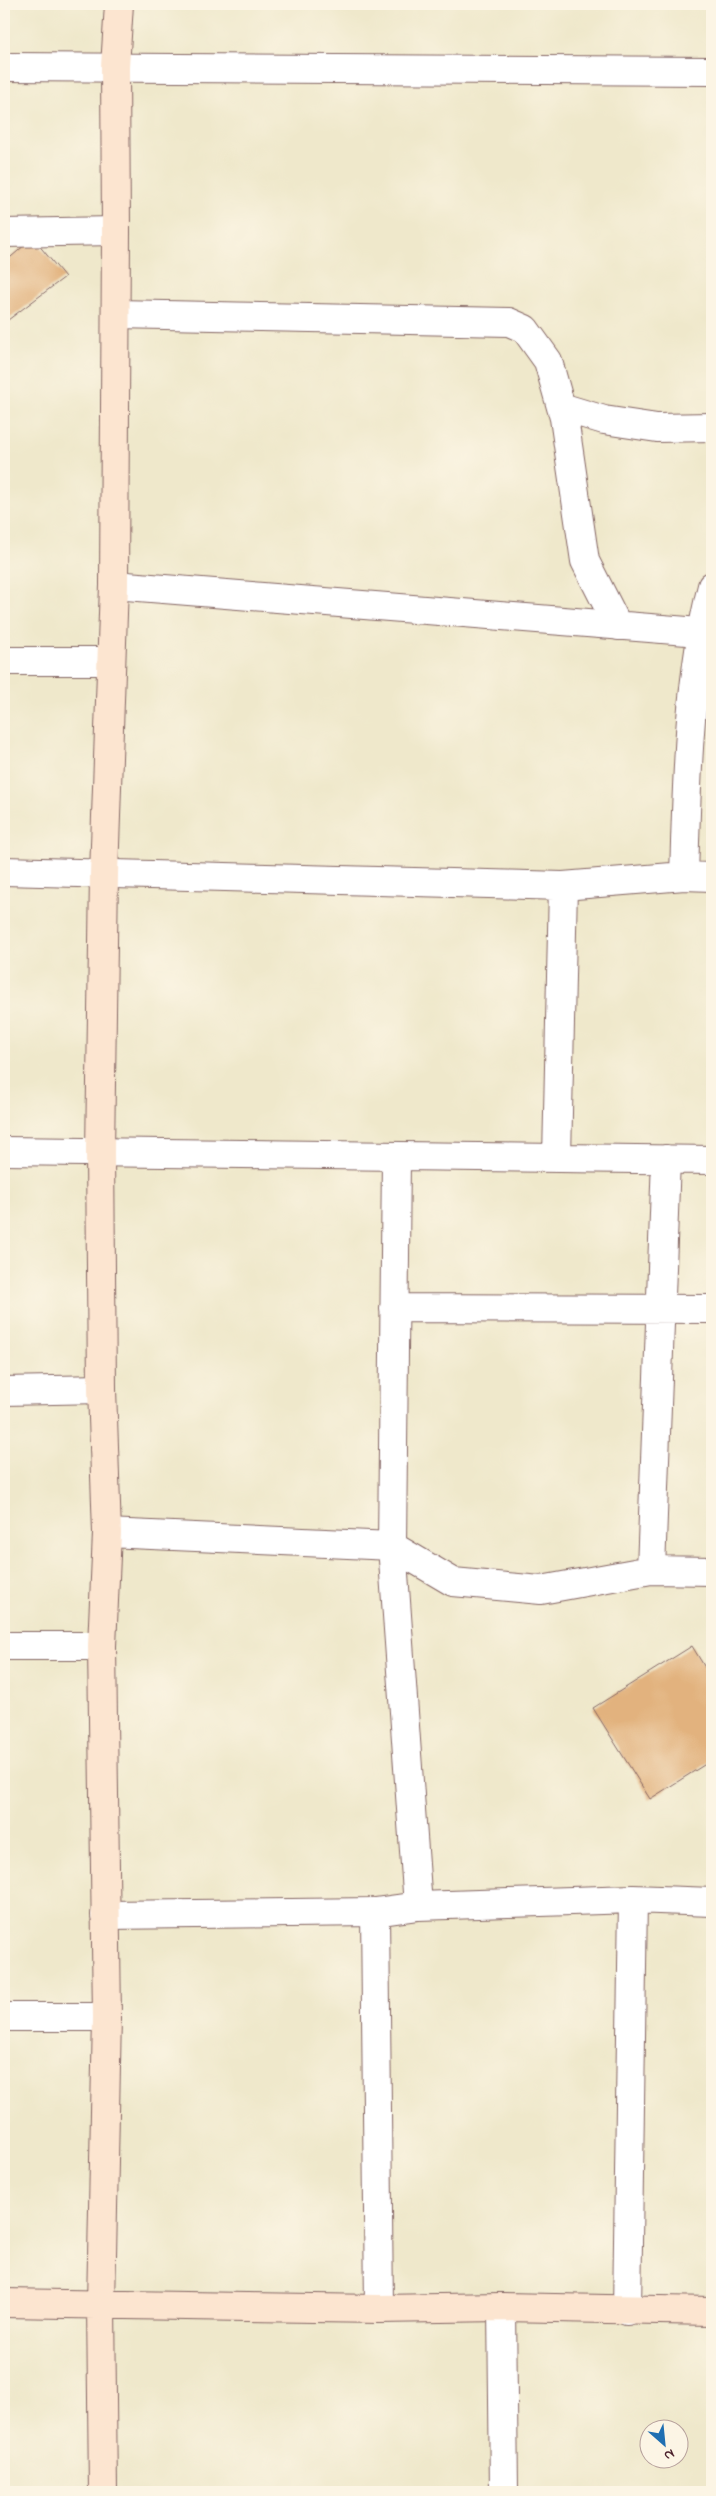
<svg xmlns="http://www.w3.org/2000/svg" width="716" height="2496" font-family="'Indie Flower',sans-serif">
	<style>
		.building { fill: #e2b27e }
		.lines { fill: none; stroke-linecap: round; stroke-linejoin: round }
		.street-casing { stroke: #846563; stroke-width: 30 }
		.secondary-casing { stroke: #846563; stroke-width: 30 }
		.street { stroke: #fff; stroke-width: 28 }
		.secondary { stroke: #fce5d0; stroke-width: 28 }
	</style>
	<rect width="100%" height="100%" fill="#fcf5e5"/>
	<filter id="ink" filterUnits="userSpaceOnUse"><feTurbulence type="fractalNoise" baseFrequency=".02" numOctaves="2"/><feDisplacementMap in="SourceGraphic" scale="10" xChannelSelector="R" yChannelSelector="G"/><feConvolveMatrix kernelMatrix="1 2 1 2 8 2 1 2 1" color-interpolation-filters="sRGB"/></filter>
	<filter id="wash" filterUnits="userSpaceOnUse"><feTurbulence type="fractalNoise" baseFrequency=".0096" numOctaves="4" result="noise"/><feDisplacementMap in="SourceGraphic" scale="20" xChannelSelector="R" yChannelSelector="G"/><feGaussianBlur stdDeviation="1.12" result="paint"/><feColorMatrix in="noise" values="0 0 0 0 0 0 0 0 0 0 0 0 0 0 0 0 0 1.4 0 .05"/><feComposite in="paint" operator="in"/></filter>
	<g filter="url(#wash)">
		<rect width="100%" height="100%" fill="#efe8cb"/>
		<g id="blocks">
			<path class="building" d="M33,238L65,277L4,323V263Z
				M692,1646L712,1679V1760L650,1799L593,1708Z"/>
		</g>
	</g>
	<g filter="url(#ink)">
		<use href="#blocks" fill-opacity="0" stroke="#846563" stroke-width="1"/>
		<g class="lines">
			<g class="street-casing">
				<path id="street" d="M4,67L712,71
					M4,233L116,231
					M116,314L509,322L525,329L548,361L564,418L585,561L618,626
					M561,407L604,420L657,428L712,427
					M114,585L712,633
					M4,661H111
					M4,871L563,886L684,876L712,877
					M684,876C687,779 688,681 712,586
					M4,1151L712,1160
					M396,1158L392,1546L418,1906
					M557,1158L563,886
					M394,1308L712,1309
					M4,1391L102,1389
					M107,1533L392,1546L453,1582L541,1590L651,1570L712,1571
					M651,1570L666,1159
					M4,1646H102
					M375,1912L379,2309
					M105,1915L375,1912L418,1906L633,1899L712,1902
					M4,2017H107
					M502,2307L504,2492
					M627,2311L633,1899"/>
			</g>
			<g class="secondary-casing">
				<path id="secondary" d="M4,2303L379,2309L502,2307L712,2311
					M103,2492L101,2304L107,2017L102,1646L107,1533L102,1389L100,1152L104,874L114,585L116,231L115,67L119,4"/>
			</g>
			<use href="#street" class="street"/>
			<use href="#secondary" class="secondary"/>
		</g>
	</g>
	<rect width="716" height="2496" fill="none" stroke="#fcf5e5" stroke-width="20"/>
	<g transform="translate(664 2444) rotate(153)"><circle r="24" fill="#fcf5e5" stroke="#b59f9b"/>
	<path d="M0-4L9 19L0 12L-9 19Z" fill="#1f6fb2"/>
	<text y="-8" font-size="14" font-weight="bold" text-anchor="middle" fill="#4a1f2b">N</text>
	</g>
</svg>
